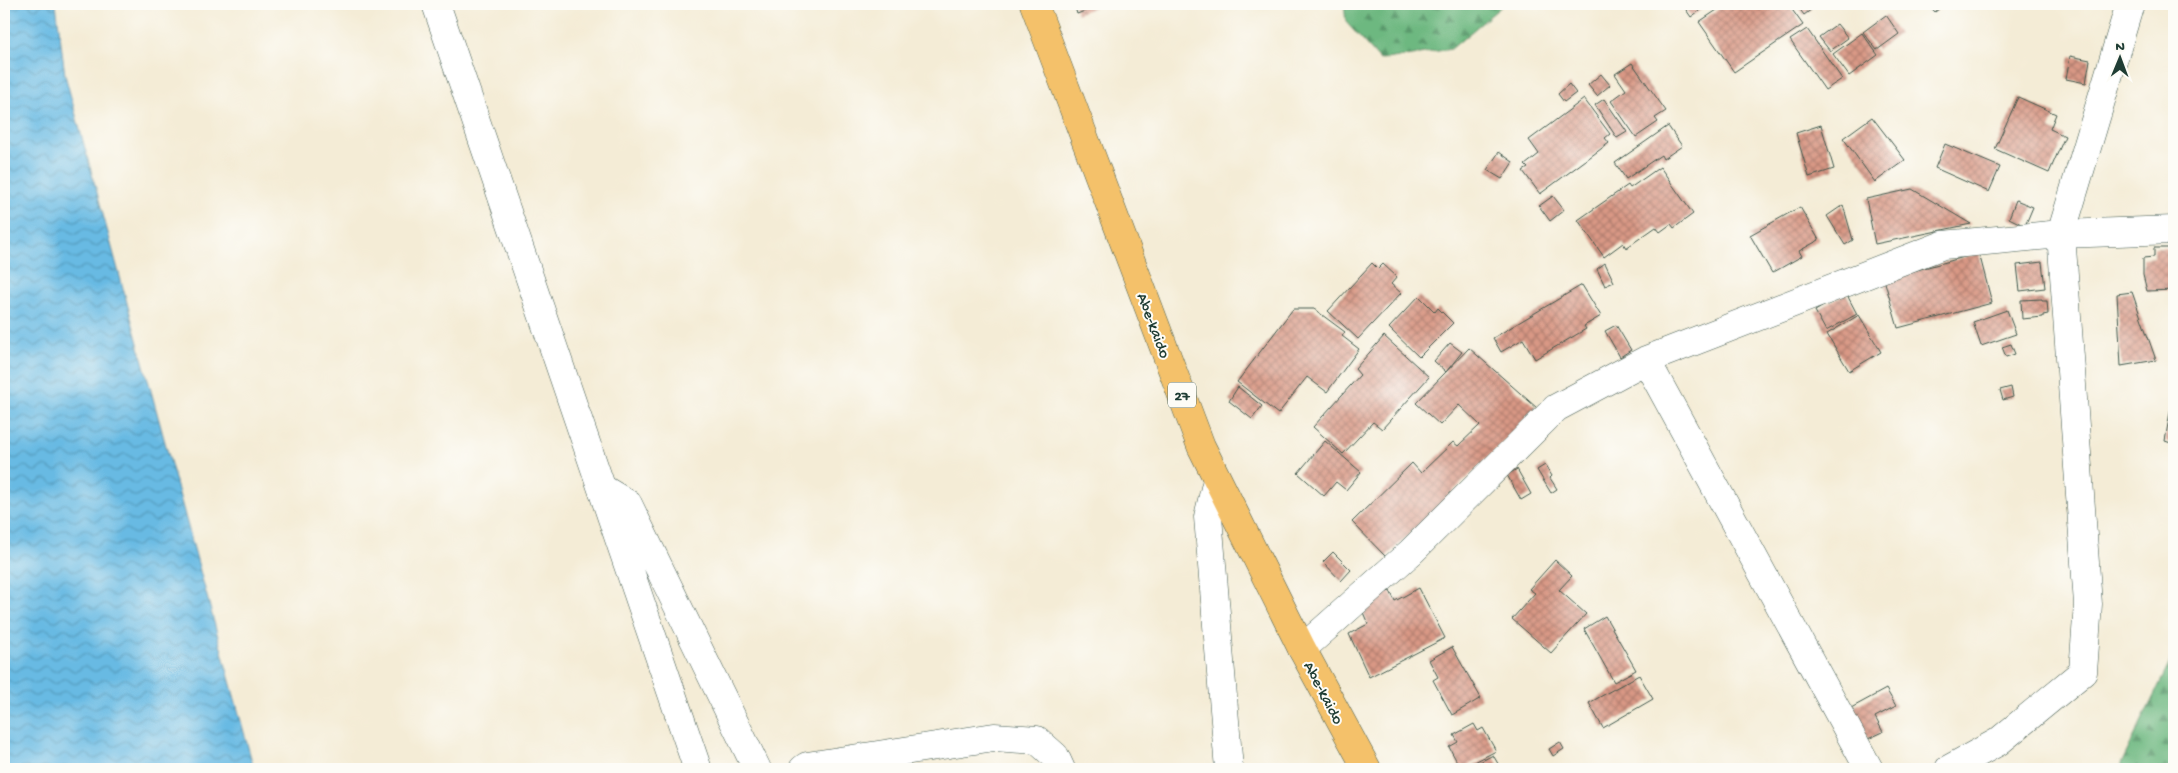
<svg xmlns="http://www.w3.org/2000/svg" width="2178" height="773" font-family="'Gochi Hand',sans-serif">
	<style>
		.forest { fill: url(#forest-firs); stroke: #467a5a }
		.water { fill: url(#water-waves); stroke: #437c8c }
		.building { fill: url(#building-cross-hatch) }
		.lines { fill: none; stroke-linecap: round; stroke-linejoin: round }
		.minor-casing { stroke: #3f574c; stroke-width: 29 }
		.major-casing { stroke: #3f574c; stroke-width: 29 }
		.minor { stroke: #fff; stroke-width: 28 }
		.major { stroke: #f4c16a; stroke-width: 28 }
		.labels { text-anchor: middle; stroke-width: 4; stroke-linejoin: round; paint-order: stroke }
		.shield { fill: #fdfcf7; stroke: #62766e; stroke-width: 1 }
		.shield-label { font-size: 15px; font-weight: bold; fill: #1f3d34 }
		.street-label { font-size: 16px; fill: #1f3d34; stroke: #fdfcf7 }
	</style>
	<defs>
		<pattern id="forest-firs" width="22" height="20" patternUnits="userSpaceOnUse" patternTransform="scale(1.25)"><rect width="22" height="20" fill="#6db880"/><path d="M5 1l3.5 6h-7zM16 11l3.5 6h-7z" fill="#59976a"/></pattern>
		<pattern id="water-waves" width="16" height="10" patternUnits="userSpaceOnUse" patternTransform="scale(1.25)"><rect width="16" height="10" fill="#67bae3"/><path d="M0 5q4-4 8 0t8 0" fill="none" stroke="#5498b9"/></pattern>
		<pattern id="building-cross-hatch" width="8" height="8" patternUnits="userSpaceOnUse" patternTransform="scale(1.25)"><rect width="8" height="8" fill="#d99885"/><path d="M0 0l8 8M0 8l8-8" fill="none" stroke="#af7d6e"/></pattern>
	</defs>
	<rect width="100%" height="100%" fill="#fdfcf7"/>
	<filter id="ink" filterUnits="userSpaceOnUse"><feTurbulence type="fractalNoise" baseFrequency=".02" numOctaves="2"/><feDisplacementMap in="SourceGraphic" scale="10" xChannelSelector="R" yChannelSelector="G"/><feConvolveMatrix kernelMatrix="1 2 1 2 8 2 1 2 1" color-interpolation-filters="sRGB"/></filter>
	<filter id="wash" filterUnits="userSpaceOnUse"><feTurbulence type="fractalNoise" baseFrequency=".0096" numOctaves="4" result="noise"/><feDisplacementMap in="SourceGraphic" scale="20" xChannelSelector="R" yChannelSelector="G"/><feGaussianBlur stdDeviation="1.12" result="paint"/><feColorMatrix in="noise" values="0 0 0 0 0 0 0 0 0 0 0 0 0 0 0 0 0 1.4 0 .05"/><feComposite in="paint" operator="in"/></filter>
	<g filter="url(#wash)">
		<rect width="100%" height="100%" fill="#f4ecd6"/>
		<path class="forest" d="M1344,4H1504L1451,49L1380,60L1346,22Z
			M2174,654V769H2121V764Z"/>
		<path class="water" d="M4,4H56L65,75L254,769H4Z"/>
		<g id="blocks">
			<path class="building" d="M1074,4H1103L1077,14Z
				M1682,4H1704L1706,6L1691,17Z
				M1726,4H1788L1803,25L1734,72L1699,22Z
				M1796,4H1808L1812,9L1804,15Z
				M1928,4H1945L1935,12Z
				M1886,15L1899,34L1877,50L1863,32Z
				M1837,24L1848,38L1830,51L1819,37Z
				M1807,29L1842,79L1825,90L1790,40Z
				M1862,33L1878,55L1849,76L1833,54Z
				M2070,56L2090,60L2086,83L2066,79Z
				M1632,63L1666,111L1655,118L1658,122L1636,137L1611,101L1626,90L1615,74Z
				M1601,74L1610,85L1597,96L1588,85Z
				M1569,84L1576,93L1564,102L1558,94Z
				M2018,97L2056,114L2050,129L2065,136L2049,173L1995,149Z
				M1584,99L1610,134L1605,138L1609,143L1540,194L1523,171L1528,168L1525,165L1539,154L1529,140Z
				M1604,99L1627,132L1617,138L1595,105Z
				M1872,117L1905,160L1875,182L1843,138Z
				M1821,125L1834,169L1809,177L1796,133Z
				M1668,126L1682,146L1663,159L1661,155L1626,179L1615,163Z
				M1945,144L2000,167L1989,192L1935,168Z
				M1499,152L1513,162L1502,179L1487,170Z
				M1660,167L1693,214L1674,228L1671,224L1660,232L1656,227L1626,248L1623,243L1604,257L1578,220L1628,185L1630,188Z
				M1912,189L1971,224L1875,244L1866,199Z
				M1553,196L1564,210L1550,221L1539,206Z
				M2016,200L2033,207L2025,226L2009,218Z
				M1843,205L1853,240L1845,245L1827,216Z
				M1800,207L1819,240L1799,251L1802,256L1772,273L1750,235Z
				M2154,248H2174V290L2147,291L2143,275V258L2154,257Z
				M1979,253L1992,303L1898,328L1884,279Z
				M2042,262L2045,288L2020,291L2017,265Z
				M1372,263L1378,269L1383,264L1397,277L1391,284L1401,293L1358,339L1328,311Z
				M1605,263L1614,282L1605,286L1597,269Z
				M1582,285L1601,316L1584,326L1586,329L1535,359L1523,339L1501,352L1493,338Z
				M2132,292L2156,360L2121,366L2117,294Z
				M1846,293L1857,314L1826,331L1815,311Z
				M1419,296L1435,312L1438,308L1453,323L1419,357L1389,328Z
				M2042,299V301H2047L2048,314L2043,315V317L2022,319L2021,300Z
				M1293,309H1314L1345,332L1342,336L1359,349L1327,392L1307,377L1278,414L1237,382Z
				M2007,310L2016,334L1981,346L1973,322Z
				M1859,315L1881,352L1849,371L1827,334Z
				M1616,325L1631,350L1620,357L1605,331Z
				M1384,336L1429,377L1382,429L1373,422L1343,454L1313,427L1360,375L1355,369Z
				M1450,343L1462,352L1446,372L1434,361Z
				M2011,344L2015,354L2006,357L2002,347Z
				M1469,348L1537,408L1501,445L1386,557L1352,522L1412,463L1421,473L1453,442L1458,446L1480,425L1459,405L1440,425L1416,403Z
				M1238,387L1262,406L1252,419L1229,401Z
				M2011,387L2013,397L2003,400L2000,390Z
				M2173,395H2174V444L2165,441Z
				M1325,441L1361,472L1346,490L1336,482L1324,496L1298,473Z
				M1545,465L1552,476L1550,478L1557,489L1551,493L1537,470Z
				M1517,469L1531,494L1521,500L1507,475Z
				M1333,552L1351,570L1341,581L1323,562Z
				M1555,560L1572,576L1559,590L1586,614L1551,653L1512,619L1535,593L1529,589Z
				M1419,588L1445,638L1369,677L1349,634L1368,624L1362,610L1380,594L1390,591L1395,601Z
				M1605,616L1636,670L1614,682L1584,629Z
				M1452,647L1481,698L1452,715L1433,680L1438,677L1429,660Z
				M1639,675L1653,699L1603,728L1589,703Z
				M1886,689L1896,706L1875,717L1883,732L1868,739L1851,708Z
				M1474,724L1478,731L1483,728L1496,751L1461,769L1449,747L1458,742L1454,735Z
				M1560,742L1564,749L1553,756L1549,749Z
				M1493,755L1501,769H1467Z
				M1327,766V769H1311V768Z"/>
		</g>
	</g>
	<g filter="url(#ink)">
		<use href="#blocks" fill-opacity="0" stroke="#3f574c" stroke-width="1"/>
		<g class="lines">
			<g class="minor-casing">
				<path id="minor" d="M436,4L697,767
					M1646,360L1869,769
					M1217,480L1208,517L1229,769
					M603,489L628,504L757,769
					M1302,649L1411,552L1556,408L1646,360L1943,245L2061,234L2174,230
					M803,769L807,766L994,737L1037,740L1055,756L1061,769
					M1949,769L1998,742L2083,672L2088,604L2061,234L2130,4"/>
			</g>
			<g class="major-casing">
				<path id="major" d="M1034,4L1201,446L1302,649L1367,769"/>
			</g>
			<use href="#minor" class="minor"/>
			<use href="#major" class="major"/>
		</g>
	</g>
	<g class="labels">
		<rect class="shield" x="1168" y="382.5" width="28" height="25" rx="4"/>
		<g class="shield-label">
			<text x="1182" y="400">27</text>
		</g>
		<g class="street-label">
			<text transform="translate(1155 325) rotate(69)" y="6">Abe-kaido</text>
			<text transform="translate(1325 692) rotate(62)" y="6">Abe-kaido</text>
		</g>
	</g>
	<rect width="2178" height="773" fill="none" stroke="#fdfcf7" stroke-width="20"/>
	<g transform="translate(2120 58) rotate(1)" stroke="#fdfcf7" stroke-width="4" paint-order="stroke">
	<path d="M0-4L9 19L0 12L-9 19Z" fill="#1f3d34"/>
	<text y="-8" font-size="14" font-weight="bold" text-anchor="middle" fill="#1f3d34">N</text>
	</g>
</svg>
